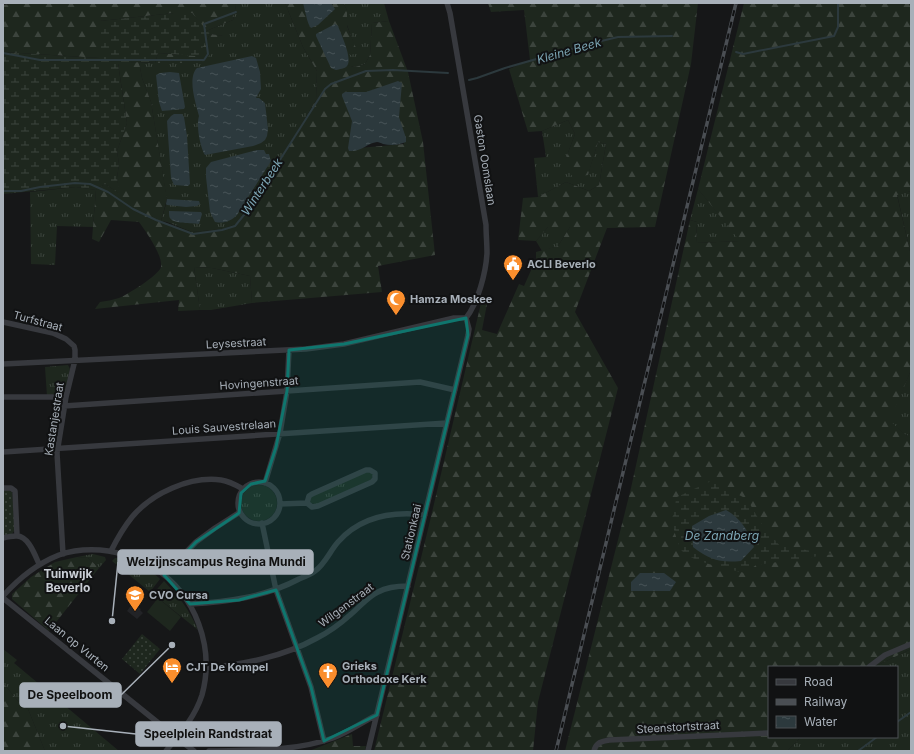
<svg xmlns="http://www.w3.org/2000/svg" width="914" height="754" font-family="Inter,sans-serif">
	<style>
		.built { fill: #222326 }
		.grass { fill: url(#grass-tufts) }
		.forest { fill: url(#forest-firs); fill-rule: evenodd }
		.wetland { fill: url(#wetland-marsh) }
		.park { fill: url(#park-dots) }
		.pitch { fill: #1e271e }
		.water { fill: url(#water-ripples) }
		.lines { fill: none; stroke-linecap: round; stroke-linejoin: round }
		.stream { stroke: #2c393d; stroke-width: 2 }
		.minor { stroke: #37393e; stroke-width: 5.5 }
		.rail-casing { stroke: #4a4e53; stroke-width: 3.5 }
		.rail { stroke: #111213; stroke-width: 2; stroke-dasharray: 6; stroke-linecap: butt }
		.marked { fill: #0f766e; fill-opacity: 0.2; stroke: #0f766e; stroke-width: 3; stroke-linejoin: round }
		.labels { text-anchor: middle; stroke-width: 4; stroke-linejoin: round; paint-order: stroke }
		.street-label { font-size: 11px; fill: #a8b0b9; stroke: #111213 }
		.poi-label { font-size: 11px; font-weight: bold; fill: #a8b0b9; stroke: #111213; text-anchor: start }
		.water-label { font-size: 12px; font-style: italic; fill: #7da6b5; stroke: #111213 }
		.neighbourhood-label { font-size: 12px; font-weight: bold; fill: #c9ced5; stroke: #111213 }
		.leader { fill: none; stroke: #a8b0b9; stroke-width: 1.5 }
		.callout-dot { fill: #a8b0b9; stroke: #111213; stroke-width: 1.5 }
		.callout { fill: #a8b0b9; stroke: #a8b0b9; stroke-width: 1.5 }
		.callout-label { font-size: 12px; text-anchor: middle; font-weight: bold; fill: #111 }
	</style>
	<defs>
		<pattern id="grass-tufts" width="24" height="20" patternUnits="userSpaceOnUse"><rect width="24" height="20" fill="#1e271e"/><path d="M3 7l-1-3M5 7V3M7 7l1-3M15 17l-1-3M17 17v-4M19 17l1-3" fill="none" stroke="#3c443d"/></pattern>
		<pattern id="forest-firs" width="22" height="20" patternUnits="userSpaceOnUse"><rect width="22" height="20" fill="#1e271e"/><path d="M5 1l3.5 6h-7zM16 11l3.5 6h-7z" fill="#3c443d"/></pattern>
		<pattern id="wetland-marsh" width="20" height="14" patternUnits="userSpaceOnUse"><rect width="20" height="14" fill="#1e271e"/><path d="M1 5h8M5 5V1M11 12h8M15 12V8" fill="none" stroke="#3c443d"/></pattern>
		<pattern id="park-dots" width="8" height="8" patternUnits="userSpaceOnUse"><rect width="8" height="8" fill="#1e271e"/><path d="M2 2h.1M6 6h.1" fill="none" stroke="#3c443d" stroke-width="1.8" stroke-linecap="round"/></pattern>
		<pattern id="water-ripples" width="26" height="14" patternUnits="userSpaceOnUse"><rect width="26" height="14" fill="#2c393d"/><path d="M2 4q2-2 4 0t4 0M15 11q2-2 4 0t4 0" fill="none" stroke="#485357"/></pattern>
	</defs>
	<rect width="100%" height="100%" fill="#161718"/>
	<path class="built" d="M132,604L141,609L140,610L143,613L137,619L127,611Z"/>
	<path class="grass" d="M235,3H285L303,47L317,71L316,100L274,171L236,224L223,229L192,232L167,222L161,221L167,201L151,102L142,78L139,62L155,63L223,36L210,34L206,31L233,20L236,5Z
		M343,3H384L389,21L372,23L370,55L365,64L355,67L331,62L337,27L357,53L347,25V10Z
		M568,120L575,134L566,158L588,174L598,142L606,144L599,185L589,191L566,182L538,197L534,158L546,157L542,131Z
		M76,187L96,190L93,227L57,226L55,265L31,264L30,192Z
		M698,189L741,241L696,243L697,222L690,220Z
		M911,191V256L897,194Z
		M548,227H570L558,246L542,251L536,241Z
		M194,267L212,268L250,276L252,303L211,310H200Z
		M68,365L70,369L64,395L47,396L45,367Z
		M911,370V432L907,436L889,421Z
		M367,471L373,474L372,479L317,505L311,503L310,501L311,497Z
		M241 503a18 18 0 1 1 36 0a18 18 0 1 1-36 0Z
		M93,554L105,557L106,560L99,568L88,558L77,557Z
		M115,558C124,557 155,572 160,579L150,592L112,561Z
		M164,581C180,598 189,609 198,630L153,594Z
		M3,649L17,660L14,663L119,751H45L28,709L23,707L3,683Z
		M911,649V751H787L801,737H897V667H874Z"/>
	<path class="forest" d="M17,3H235L236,5L233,20L206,31L192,13H174L100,21V58L3,52V5Z
		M285,3H343L347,10V26L358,53L350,55L337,27L331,61L355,67L365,64L370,55L372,23L389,21L408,72L423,142L435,255L378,266L382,292L252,303L250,276L212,268L194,267L200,310L178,311L179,300L95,309L100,302C106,301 113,300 119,298C127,295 159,275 161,267C163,255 146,232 139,222L111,220L99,242L92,239L96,190L105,184L119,193L117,178L119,164L117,151L127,123L118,63L139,62L142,78L151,102L167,199L161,221L192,232L223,229L236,224L274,171L316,100L317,71L303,47ZM403,130L404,144L359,148Z
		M488,3H698L691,64L655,227L607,228L575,312L618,388L538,702L533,751H374L430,521L481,303L487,304L482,330L497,334L519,284L524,286L536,259V252L558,246L570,227H548L536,241L518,240L523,198L538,197L566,182L589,191L599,185L606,144L598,142L588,175L573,177L566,169V158L575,134L568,120L542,131L528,132L509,69L530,60L524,10L491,12Z
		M744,3H911V191L897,195L911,256V370L890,421L907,436L911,432V649L874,667H769V737H801L787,751H565L631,488L690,220L697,222L696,243L740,241L698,189Z
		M210,34L224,36L205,61L188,63H155L158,53L198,56Z
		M77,557L88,558L99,568L49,631L12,599V594L31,577L55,562Z
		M3,683L23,707L28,709L45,751H3Z
		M352,734L353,746H366L365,751H303H309Z"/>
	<path class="wetland" d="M174,13H192L210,34L198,56L158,53L155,63L139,62L118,64L127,123L117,151L119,164L117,178L120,194L105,184L96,190L76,187L3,194V52L99,58L100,21Z
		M711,481L747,499L761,523L780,546L833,554L756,565L746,573C731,570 692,562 682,551C680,549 679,545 678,542C671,524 672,515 677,497Z"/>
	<path class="park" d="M3,490H8L12,492L15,530L12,534L3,536Z
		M142,634L160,649L140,674L122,659Z"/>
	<path class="pitch" d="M158,598L181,617L170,631L147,612Z"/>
	<path class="water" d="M303,3H331L335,9L318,25L311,28C307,24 305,9 303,3Z
		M335,24L338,26C341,34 353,59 347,66C345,69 339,69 336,70L331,68L316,36V34Z
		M252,56L256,58L260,72L261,89L256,98H259L265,103L268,129L267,136L265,140L261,143L253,146L205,155C200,147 196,126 199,116C196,104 187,78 197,68Z
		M170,72L179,73L185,107L184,109L162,111L159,102L156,75L160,73Z
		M398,81L402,83L399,117L406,138V142C398,145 392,146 383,144C381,143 379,142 377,142C367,143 362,152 349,151L348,148L352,121L342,96V94L345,92H366Z
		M174,114H182L184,117L187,136L190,184L188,186L174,185L171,178L167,121L171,116Z
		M257,150H264L266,154H269L271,161L237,215C231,221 224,224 215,222L210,212L206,177V168L211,162Z
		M167,199L199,201L200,204L197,206L186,207L167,205L166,204Z
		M169,211L201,212L202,214L199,224C192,223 173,224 170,218C169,217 169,212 169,211Z
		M726,510C741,518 748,531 754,547L741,561C720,563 710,560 693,547L692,526L709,516Z
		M640,573H664L676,582L670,591H631V582Z"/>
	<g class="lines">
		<path class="stream" d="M736,52L743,54L834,36L838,27V3
			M3,53L40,60H204L208,54L204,24L236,12
			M469,80L477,78L505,68L589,44L618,37L672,36
			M3,191H21L40,187L75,183L90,184L108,192L133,209L156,220L193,234L222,230L235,226L248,210L325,89L331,84L366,71L393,70L448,73
			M897,722L911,712
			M858,751L877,737"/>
		<path class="minor" d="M447,3L450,13L486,225C486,234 487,244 487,253C486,272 478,303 466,318
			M3,322L53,333L66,339L74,346L75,350V360L66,397L57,453L63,554
			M3,364L306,349L344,344L454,318H466
			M3,397H66
			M64,406L420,382L455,390
			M3,452L447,423
			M366,470H370L375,473V479L372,482L318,506L312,507L307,503L309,496L312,494Z
			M238 503a21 21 0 1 1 42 0a21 21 0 1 1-42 0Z
			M265,483L280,433L287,391L289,350
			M3,488H11L15,491L17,535
			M280,504L307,503
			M262,523L276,590L311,687L324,741
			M3,538C7,537 12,536 16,536C28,535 35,555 39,564
			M111,551C117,539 124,527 132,517C152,493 190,476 221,480C229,481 236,485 243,489
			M164,575L196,542L215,528L240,512
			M3,596C19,578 36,564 59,555C79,548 104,548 124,555C135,558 145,562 154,568C196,594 215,648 202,695C195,717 180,734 166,751
			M3,598L177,738L194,751
			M190,604C228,602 265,597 299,579C304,577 311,574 315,571C325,564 330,551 338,542C361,516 392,511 425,515
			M869,667L885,655L911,644
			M206,668C244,664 283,657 317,638C329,632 340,624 350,615C359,608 367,597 378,592C387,587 398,586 408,586
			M209,751C250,750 293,752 333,738C349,732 362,722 377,715
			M368,751L468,335L469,329L466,318
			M594,751C596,742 601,742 609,740L769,733"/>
		<g class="rail-casing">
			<path id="rail" d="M556,751L736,3"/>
		</g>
		<use href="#rail" class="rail"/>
	</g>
	<path class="marked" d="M466,318L468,335L377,715L324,741L311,687L276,590L239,600L190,604L164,575L196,542L239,513L241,493L251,484L265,481L276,447L287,391L289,350L344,344Z"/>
	<defs>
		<g id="civic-pin" transform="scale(1)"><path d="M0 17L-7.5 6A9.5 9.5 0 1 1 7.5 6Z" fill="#fa8e2d" stroke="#111213"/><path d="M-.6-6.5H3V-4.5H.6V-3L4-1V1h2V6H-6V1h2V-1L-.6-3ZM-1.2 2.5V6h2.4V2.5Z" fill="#fff"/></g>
		<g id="mosque-pin" transform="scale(1)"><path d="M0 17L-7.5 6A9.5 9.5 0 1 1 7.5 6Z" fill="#fa8e2d" stroke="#111213"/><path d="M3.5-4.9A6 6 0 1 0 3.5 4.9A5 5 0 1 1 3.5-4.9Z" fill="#fff"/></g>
		<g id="university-pin" transform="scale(1)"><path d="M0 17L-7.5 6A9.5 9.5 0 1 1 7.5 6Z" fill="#fa8e2d" stroke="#111213"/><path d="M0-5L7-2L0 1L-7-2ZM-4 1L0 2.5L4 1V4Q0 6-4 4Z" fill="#fff"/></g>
		<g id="hotel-pin" transform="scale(1)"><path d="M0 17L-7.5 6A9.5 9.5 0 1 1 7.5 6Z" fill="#fa8e2d" stroke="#111213"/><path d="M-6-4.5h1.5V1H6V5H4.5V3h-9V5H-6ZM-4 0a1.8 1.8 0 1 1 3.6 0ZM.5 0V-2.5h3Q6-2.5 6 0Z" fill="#fff"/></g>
		<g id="church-pin" transform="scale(1)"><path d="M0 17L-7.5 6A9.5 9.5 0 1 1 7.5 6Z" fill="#fa8e2d" stroke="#111213"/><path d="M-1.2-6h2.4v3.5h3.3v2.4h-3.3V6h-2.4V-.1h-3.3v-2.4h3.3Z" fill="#fff"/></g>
	</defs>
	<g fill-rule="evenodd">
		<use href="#civic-pin" x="513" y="264"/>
		<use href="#mosque-pin" x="396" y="299"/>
		<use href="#university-pin" x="135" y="595"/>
		<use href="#hotel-pin" x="172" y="667"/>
		<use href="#church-pin" x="328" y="672"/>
	</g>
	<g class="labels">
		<g class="street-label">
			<text transform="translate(485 160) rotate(81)" y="4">Gaston Oomslaan</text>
			<text transform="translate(38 321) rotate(15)" y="4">Turfstraat</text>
			<text transform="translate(236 343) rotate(-3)" y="4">Leysestraat</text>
			<text transform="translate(259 383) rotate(-4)" y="4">Hovingenstraat</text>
			<text transform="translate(54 419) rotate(-81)" y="4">Kastanjestraat</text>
			<text transform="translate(224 427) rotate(-4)" y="4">Louis Sauvestrelaan</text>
			<text transform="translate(411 532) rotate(-77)" y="4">Stationkaai</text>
			<text transform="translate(346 605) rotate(-37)" y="4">Wilgenstraat</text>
			<text transform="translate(77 644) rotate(39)" y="4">Laan op Vurten</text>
			<text transform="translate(678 727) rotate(-3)" y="4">Steenstortstraat</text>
		</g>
		<g class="poi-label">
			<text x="527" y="268">ACLI Beverlo</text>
			<text x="410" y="303">Hamza Moskee</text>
			<text x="149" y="599">CVO Cursa</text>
			<text x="342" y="670">Grieks<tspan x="342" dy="13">Orthodoxe Kerk</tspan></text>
			<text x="186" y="671">CJT De Kompel</text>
		</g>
		<g class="water-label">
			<text transform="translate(569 51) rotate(-16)" y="4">Kleine Beek</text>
			<text transform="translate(262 187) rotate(-57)" y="4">Winterbeek</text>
			<text x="722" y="540">De Zandberg</text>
		</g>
		<g class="neighbourhood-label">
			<text x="68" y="578">Tuinwijk<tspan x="68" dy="14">Beverlo</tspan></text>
		</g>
	</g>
	<path class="leader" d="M112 621L118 562M172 645L121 695M63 726L136 734"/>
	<g class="callout-dot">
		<circle cx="112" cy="621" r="4"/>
		<circle cx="172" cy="645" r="4"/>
		<circle cx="63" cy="726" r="4"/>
	</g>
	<g class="callout">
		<rect x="118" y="550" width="195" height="24" rx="4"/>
		<rect x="20" y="683" width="101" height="24" rx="4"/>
		<rect x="136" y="722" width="145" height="24" rx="4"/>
	</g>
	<g class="callout-label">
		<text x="216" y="566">Welzijnscampus Regina Mundi</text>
		<text x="70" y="699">De Speelboom</text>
		<text x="208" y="738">Speelplein Randstraat</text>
	</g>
	<rect width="914" height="754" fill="none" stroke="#a8b0b9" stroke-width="8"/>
	<rect x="768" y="666" width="130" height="72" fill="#111213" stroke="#4d5155"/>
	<rect x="776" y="679" width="20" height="6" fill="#37393e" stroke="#4d5155"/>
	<text x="804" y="686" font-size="12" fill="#a8b0b9">Road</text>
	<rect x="776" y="699" width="20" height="6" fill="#4a4e53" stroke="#4d5155"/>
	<text x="804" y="706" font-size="12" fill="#a8b0b9">Railway</text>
	<rect x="776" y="716" width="20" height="12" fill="url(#water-ripples)" stroke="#4d5155"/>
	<text x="804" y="726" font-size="12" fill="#a8b0b9">Water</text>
</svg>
